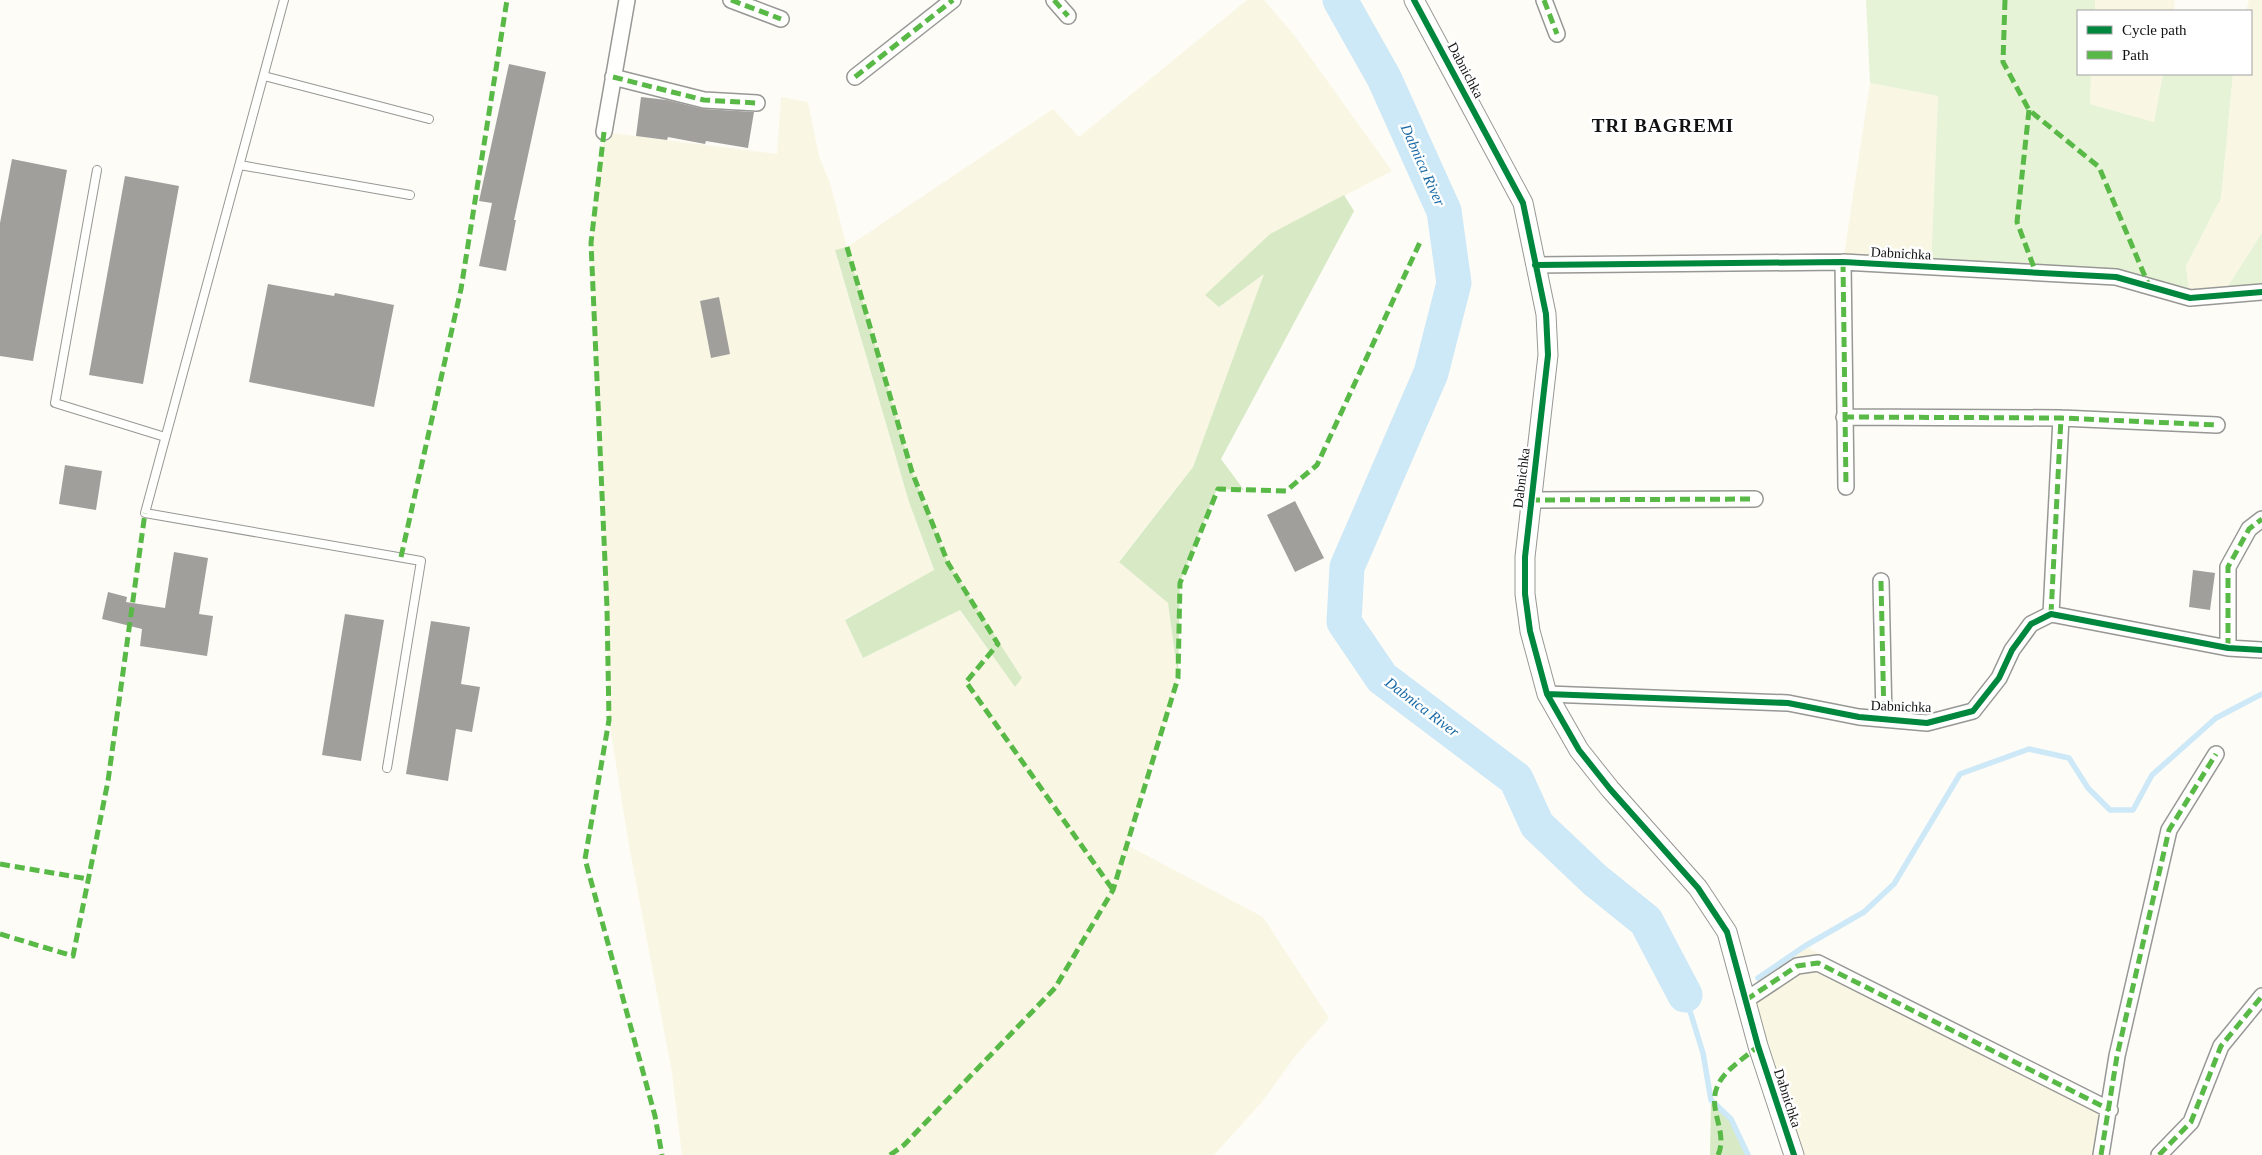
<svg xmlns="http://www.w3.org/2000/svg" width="2262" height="1155" font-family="Georgia,serif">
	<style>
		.farmland { fill: #f9f7e4; fill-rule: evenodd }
		.green { fill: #e7f3d7 }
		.forest { fill: #d8eac5 }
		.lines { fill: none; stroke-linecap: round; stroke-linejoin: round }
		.stream { stroke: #cde8f7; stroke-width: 5.5 }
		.river { stroke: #cde8f7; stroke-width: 35 }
		.building { fill: #a19f9c }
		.service-casing { stroke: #979795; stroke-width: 10 }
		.minor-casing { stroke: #979795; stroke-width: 18 }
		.tertiary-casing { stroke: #979795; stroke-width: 21 }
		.service { stroke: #fffffe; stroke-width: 8 }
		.minor { stroke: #fffffe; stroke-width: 15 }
		.tertiary { stroke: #fffffe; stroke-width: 19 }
		.quiet { stroke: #58b947; stroke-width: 5; stroke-dasharray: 10 5; stroke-linecap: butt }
		.cycleway-casing { stroke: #fff; stroke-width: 9 }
		.cycleway { stroke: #00873e; stroke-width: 6 }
		.labels { text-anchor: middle; stroke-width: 5; stroke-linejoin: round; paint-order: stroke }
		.street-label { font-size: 14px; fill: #111; stroke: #fff }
		.water-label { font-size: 15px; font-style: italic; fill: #1768a6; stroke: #fff }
		.district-label { font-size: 19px; font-weight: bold; letter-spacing: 1px; fill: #111; stroke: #fff }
	</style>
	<rect width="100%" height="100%" fill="#fdfcf7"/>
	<path class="farmland" d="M1247,0H1264L1295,36L1392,171L1271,234L1219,307L1265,273L1193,467L1119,561L1168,603L1178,678L1127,845L1263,917L1329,1018L1297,1054L1261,1103L1214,1155H682L672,1073L628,840L609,720L607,608L591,243L604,132L777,154L781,97L808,102L819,156L830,183L847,247L1053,109L1079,137ZM835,251L912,472L948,563L1021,678L1015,686L959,610L863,658L845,619L934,571L909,502Z
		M2095,0H2175L2174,11H2095Z
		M2249,0H2262V233L2222,295L2190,298L2186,266L2221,198L2233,74H2251V11H2246Z
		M2091,74H2163L2154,122L2090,104Z
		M1870,83L1938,96L1931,267L1843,262Z
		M1805,946L2106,1107L2099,1155H1794L1758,1046V978Z"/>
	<path class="green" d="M1866,0H2095V11H2078V74H2091L2090,104L2154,122L2163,74H2233L2221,198L2186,266L2190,298L2116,277L1931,267L1938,96L1870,83Z
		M2262,233V292L2222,295Z"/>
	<path class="forest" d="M1344,195L1354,211L1221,459L1244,490L1217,489L1180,583L1178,678L1168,603L1119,562L1193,467L1264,274L1219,307L1205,295L1270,234Z
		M847,247L912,472L948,563L1022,678L1015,687L960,610L863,658L845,620L934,570L909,502L835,250Z
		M1711,1100L1731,1119L1748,1155H1710Z"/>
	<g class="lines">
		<path class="stream" d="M1758,978L1805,946L1864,912L1894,884L1960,774L2029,749L2069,758L2088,788L2110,810H2133L2152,775L2216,718L2262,694
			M1685,995L1703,1053L1711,1100L1731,1119L1748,1155"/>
		<path class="river" d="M1340,0L1384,78L1444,211L1454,283L1431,373L1347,567L1344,622L1382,678L1516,779L1537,825L1595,880L1646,921L1685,995"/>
	</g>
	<path class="building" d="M509,64L546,72L514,220H516L506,271L479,266L492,203L479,201Z
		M641,97L667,100L703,109L754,112L748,148L706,141L705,144L668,137L667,140L636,136Z
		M12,159L67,170L33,361L0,356V223Z
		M125,176L179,186L143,384L89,375Z
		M268,284L334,296L335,293L394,305L374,407L249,382Z
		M719,297L730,354L711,358L700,301Z
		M65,465L102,471L96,510L59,504Z
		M1295,501L1324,558L1295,572L1267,515Z
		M174,552L208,558L199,614L213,616L207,656L140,646L142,629L102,619L108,592L127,597L126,602L165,608Z
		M2193,570L2215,573L2210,610L2189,607Z
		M345,614L384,620L361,761L322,755Z
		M431,621L470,627L461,684L480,687L472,732L456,729L448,781L406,774Z"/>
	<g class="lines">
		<g class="service-casing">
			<path id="service" d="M284,0L145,513L421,561L387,768
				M264,76L429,119
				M240,165L410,195
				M97,170L55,403L165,437"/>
		</g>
		<g class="minor-casing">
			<path id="minor" d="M731,0L781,19
				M1054,0L1068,16
				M1544,0L1557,34
				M613,77L704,100L757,103
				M855,77L953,0
				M604,132L627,0
				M1843,262L1846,487
				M1535,265L1843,262L2116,277L2190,298L2262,292
				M1844,417L2061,418L2217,425
				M1530,500L1755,499
				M1881,581L1884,719
				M2051,614L2061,418
				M2228,648V567L2249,529L2262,519
				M1547,694L1788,703L1859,717L1927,723L1973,711L1999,678L2012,650L2031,624L2051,614L2228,648L2262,650
				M1746,1000L1797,966L1818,963L2110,1110
				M2101,1155L2117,1056L2169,830L2216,754
				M2159,1155L2191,1122L2221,1046L2262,996"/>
		</g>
		<g class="tertiary-casing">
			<path id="tertiary" d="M1414,0L1523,203L1546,314L1548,355L1525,557V594L1530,631L1547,694L1579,750L1610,789L1698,888L1727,932L1758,1046L1794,1155"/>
		</g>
		<use href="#service" class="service"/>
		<use href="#minor" class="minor"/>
		<use href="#tertiary" class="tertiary"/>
		<path class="quiet" d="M731,0L781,19
			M1054,0L1068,16
			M1544,0L1557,34
			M2005,0L2003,62L2029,110L2099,167L2149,286
			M613,77L704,100L757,103
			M855,77L953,0
			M2029,110L2017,222L2036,273
			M604,132L591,243L607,608L609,720L585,859L655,1116L662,1155
			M847,247L912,472L948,563L998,644L966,682L1113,890
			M1843,262L1846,487
			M1844,417L2061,418L2217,425
			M1530,500L1755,499
			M401,557L461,289L507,0
			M1881,581L1884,719
			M2051,614L2061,418
			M2228,648V567L2249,529L2262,519
			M0,864L88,879
			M0,934L73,956L108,781L145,513
			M1746,1000L1797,966L1818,963L2110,1110
			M890,1155L904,1145L1055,988L1113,890L1178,678L1180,583L1218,489L1286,491L1317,465L1421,240
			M1718,1155C1729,1131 1705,1108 1719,1083C1726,1069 1746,1057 1758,1046
			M2101,1155L2117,1056L2169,830L2216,754
			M2159,1155L2191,1122L2221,1046L2262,996"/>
		<g class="cycleway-casing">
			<path id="cycleway" d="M1414,0L1523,203L1546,314L1548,355L1525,557V594L1530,631L1547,694L1579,750L1610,789L1698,888L1727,932L1758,1046L1794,1155
				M1535,265L1843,262L2116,277L2190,298L2262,292
				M1547,694L1788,703L1859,717L1927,723L1973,711L1999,678L2012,650L2031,624L2051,614L2228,648L2262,650"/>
		</g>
		<use href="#cycleway" class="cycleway"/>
	</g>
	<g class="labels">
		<g class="street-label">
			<text transform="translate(1466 70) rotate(62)" y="5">Dabnichka</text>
			<text transform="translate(1901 253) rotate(3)" y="5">Dabnichka</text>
			<text transform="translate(1521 478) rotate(-83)" y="5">Dabnichka</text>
			<text transform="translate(1901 706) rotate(2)" y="5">Dabnichka</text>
			<text transform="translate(1788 1098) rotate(72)" y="5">Dabnichka</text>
		</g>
		<g class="water-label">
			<text transform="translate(1423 165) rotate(66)" y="5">Dabnica River</text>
			<text transform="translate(1422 707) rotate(37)" y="5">Dabnica River</text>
		</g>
		<g class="district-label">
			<text x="1663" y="132">TRI BAGREMI</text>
		</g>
	</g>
	<rect x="2077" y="10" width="175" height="65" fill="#ffffff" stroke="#a0a0a0"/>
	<rect x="2087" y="26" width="25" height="8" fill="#00873e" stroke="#a0a0a0"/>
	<text x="2122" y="35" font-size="15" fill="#111111">Cycle path</text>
	<rect x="2087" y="51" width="25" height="8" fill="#58b947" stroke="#a0a0a0"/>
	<text x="2122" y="60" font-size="15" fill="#111111">Path</text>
</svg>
